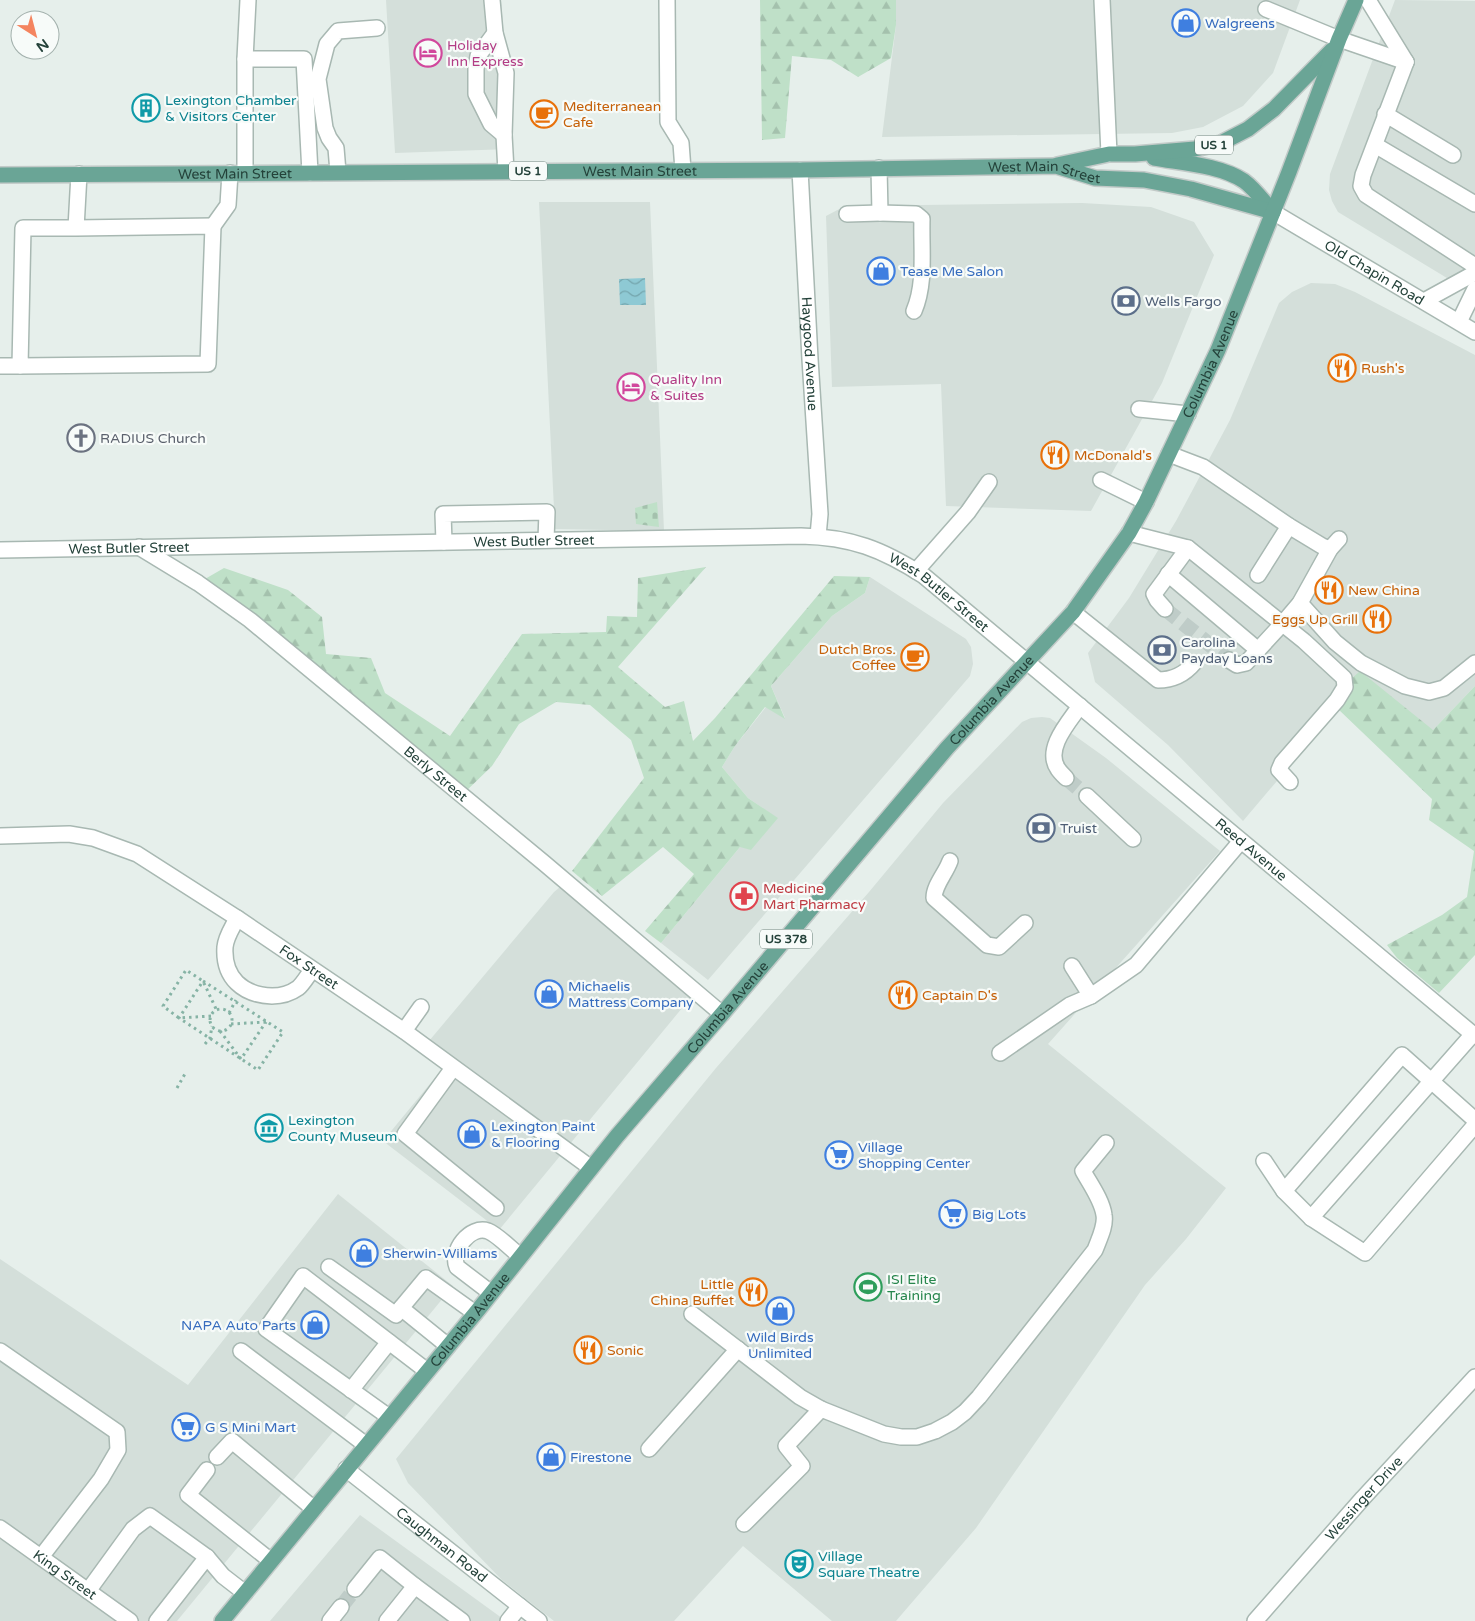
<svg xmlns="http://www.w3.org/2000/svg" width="1475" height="1621" font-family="'Varela Round',sans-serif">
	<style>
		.built { fill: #d4dfda }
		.forest { fill: url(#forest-firs) }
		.cemetery { fill: url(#cemetery-stones) }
		.water { fill: url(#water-waves) }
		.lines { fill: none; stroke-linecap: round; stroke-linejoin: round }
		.minor-tunnel { stroke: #bfccc8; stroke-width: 15; stroke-dasharray: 15 8; stroke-linecap: butt }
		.minor-casing { stroke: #a8b8b2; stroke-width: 18 }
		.major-casing { stroke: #c2cac8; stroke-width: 18 }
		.path { stroke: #86b3a5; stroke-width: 3; stroke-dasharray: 2.5 4; stroke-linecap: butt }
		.minor { stroke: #fff; stroke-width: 15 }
		.major { stroke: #6aa596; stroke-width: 15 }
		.labels { text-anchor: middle; stroke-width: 4.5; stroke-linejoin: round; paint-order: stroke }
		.shield { fill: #f7fbf9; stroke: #637a73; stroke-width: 1 }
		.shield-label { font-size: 12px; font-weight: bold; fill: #24423a }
		.shop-label { font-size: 14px; fill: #366cbe; stroke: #f7fbf9; text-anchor: start }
		.hotel-label { font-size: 14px; fill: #b23c85; stroke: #f7fbf9; text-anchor: start }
		.culture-label { font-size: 14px; fill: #0d838f; stroke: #f7fbf9; text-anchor: start }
		.food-label { font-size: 14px; fill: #c56008; stroke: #f7fbf9; text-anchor: start }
		.street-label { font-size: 14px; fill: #24423a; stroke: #f7fbf9 }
		.service-label { font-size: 14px; fill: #4e5e75; stroke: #f7fbf9; text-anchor: start }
		.worship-label { font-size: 14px; fill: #5b616d; stroke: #f7fbf9; text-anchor: start }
		.health-label { font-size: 14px; fill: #be3a42; stroke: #f7fbf9; text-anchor: start }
		.leisure-label { font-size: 14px; fill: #27864d; stroke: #f7fbf9; text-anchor: start }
	</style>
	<defs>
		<pattern id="forest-firs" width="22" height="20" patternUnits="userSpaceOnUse" patternTransform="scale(1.25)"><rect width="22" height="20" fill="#bfe0c8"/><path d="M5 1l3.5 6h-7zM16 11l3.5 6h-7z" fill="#a4c1ad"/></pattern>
		<pattern id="cemetery-stones" width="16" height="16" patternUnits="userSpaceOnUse" patternTransform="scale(1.25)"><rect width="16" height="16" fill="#bfe0c8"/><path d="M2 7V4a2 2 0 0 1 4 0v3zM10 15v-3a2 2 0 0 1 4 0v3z" fill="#a4c1ad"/></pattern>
		<pattern id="water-waves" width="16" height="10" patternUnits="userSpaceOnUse" patternTransform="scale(1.25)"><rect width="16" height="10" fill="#8ec9d4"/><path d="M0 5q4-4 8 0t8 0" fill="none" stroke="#74a5ad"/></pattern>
	</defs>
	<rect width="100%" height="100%" fill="#e6efeb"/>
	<path class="built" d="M386,0H501L512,149L395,153Z
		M896,0H1300L1273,73L1243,106L1203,127L1172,133L882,137L896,25Z
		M1395,0L1475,1V295L1338,212L1332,201L1329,190L1330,174Z
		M539,202H650L664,531L555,529Z
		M1082,203L1151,207L1194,222L1214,255L1162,383L1091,511L946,506L941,384L832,387L826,216L845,206Z
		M1311,283L1335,284L1355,292L1475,355V686L1433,730L1338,709L1243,821L1168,745L1095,682L1088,653L1129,598L1176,521L1230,420L1279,303L1292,292Z
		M870,577L966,639L971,647L973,664L970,676L708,980L661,943L740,847L777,818L748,798L722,767L735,746L766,707L785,718L771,686L832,616L865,593Z
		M1042,717L1050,718L1106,758L1220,851L1048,1044L1226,1188L1186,1239L1145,1285L976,1528L896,1621H832L743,1546L674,1621H554L502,1580L408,1483L396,1459L716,1068L869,892L943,803L1022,722L1031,718Z
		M560,887L692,996L499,1230L383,1141L452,1057L429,1041L554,892Z
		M338,1194L453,1286L177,1621H0V1259L188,1385Z
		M360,1515L506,1621H270Z"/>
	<path class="forest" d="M760,0H896V25L891,58L858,77L831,60L792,56L785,138L762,140Z
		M706,567L618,667L665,707L684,701L693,741L715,718L834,576L870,577L865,593L832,616L771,686L785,719L765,707L735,746L722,767L748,798L778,818L751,850L740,847L661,943L645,931L694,874L663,847L602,896L572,871L644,778L631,740L590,705L556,702L519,724L492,766L462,795L198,583L224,568L288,590L322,617L326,654L371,658L385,693L450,736L522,634L606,632L607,616L637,617L638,578Z
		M1360,671L1433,730L1475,686V955L1439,993L1397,958L1387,945L1442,915L1467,897L1474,851L1429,820L1432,799L1338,709L1349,681Z"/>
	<path class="cemetery" d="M657,502L659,527L636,524L635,508Z"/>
	<path class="water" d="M645,278L646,305H620L619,279Z"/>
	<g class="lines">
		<path class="minor-tunnel" d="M1165,609L1229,660
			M1066,778L1087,796
			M341,1607L355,1589"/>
		<g class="minor-casing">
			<g id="minor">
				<path d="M492,0L495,33L506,73L504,135L506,171"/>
				<path d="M667,0L668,122L681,143L683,170"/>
				<path d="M1102,0L1109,154"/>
				<path d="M1368,0L1406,62"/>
				<path d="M1266,9L1339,39L1406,62"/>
				<path d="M495,33L478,56L476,69V94L491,124L504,135"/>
				<path d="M245,59L248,0"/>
				<path d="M1406,62L1363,175L1361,186L1366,195L1475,266"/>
				<path d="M1385,114L1453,155"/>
				<path d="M1375,145L1475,204"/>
				<path d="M879,168L880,213L916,214L922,219C921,249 926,283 914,311"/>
				<path id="s1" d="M800,170L810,359L820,514L818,536"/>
				<path d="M338,172L336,148L329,138L325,128L318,79L327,44L338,31L377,28"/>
				<path d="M245,173V59H304L310,173"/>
				<path id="s2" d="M1273,212L1475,332"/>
				<path d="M847,214L880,213"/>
				<path d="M213,226L228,205L230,173"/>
				<path d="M76,228L213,226L208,364L20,366L23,228H76L79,174"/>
				<path d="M1424,301L1475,273"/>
				<path d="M1459,322L1475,289"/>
				<path d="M0,366H20"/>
				<path d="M1139,409L1188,414"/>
				<path d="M1169,454L1203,467L1289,526L1322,546L1330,549"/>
				<path d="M1101,480L1146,502"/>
				<path d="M1129,533L1188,548L1304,641L1344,678L1345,687L1337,700L1282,763L1279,770L1290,782"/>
				<path d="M444,542L443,514L547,512L546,540"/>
				<path id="s3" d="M139,547L198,583L250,620L544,863L722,1014"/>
				<path id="s4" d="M0,550L801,536C851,537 882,549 924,576L1475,1036"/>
				<path d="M916,571L968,512L989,482"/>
				<path d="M1168,574L1258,650"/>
				<path d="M1258,575L1289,526"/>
				<path d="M1300,603L1335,642L1361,663L1405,686L1429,692L1444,688L1475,663"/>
				<path d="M1165,609L1157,600L1154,594L1188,548"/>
				<path d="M1073,612L1158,680C1173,680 1184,675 1194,663"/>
				<path d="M1229,660L1237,665L1246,663L1283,623L1300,603L1330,549L1339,539"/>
				<path d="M1066,778C1063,775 1060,772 1058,769C1044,749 1069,722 1080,706"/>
				<path d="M1087,796L1133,839"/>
				<path id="s5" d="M0,836L69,834L93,838L137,854L237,918L404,1031L591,1168"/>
				<path d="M950,861C946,873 934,885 934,898L987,945L999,947L1025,923"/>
				<path d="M237,918C233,927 226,936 225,947C223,978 243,995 272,996C281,996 291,993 298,988C303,984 308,975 312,970"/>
				<path d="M1072,966L1091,996"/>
				<path d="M404,1031L421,1007"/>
				<path d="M1000,1053L1070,1005L1091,996L1136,965L1241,841"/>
				<path d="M453,1068L405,1134L496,1208"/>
				<path d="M1264,1161L1284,1191L1311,1218L1365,1253L1475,1125"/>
				<path d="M1284,1191L1402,1055L1475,1120"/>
				<path d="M1311,1218L1473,1034"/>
				<path d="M329,1267L396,1315L401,1308"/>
				<path d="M491,1293L457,1267C450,1251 470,1225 488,1231C498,1235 512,1250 520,1256"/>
				<path d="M692,1314L800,1397L821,1409L884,1434L901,1437H917L935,1431L952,1422L965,1412L979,1397L1095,1250C1099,1239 1106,1226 1104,1215C1102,1200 1090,1184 1083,1171L1106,1143"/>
				<path d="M448,1346L401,1308L426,1278L475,1313"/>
				<path d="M0,1351L117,1432L118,1450L101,1479L41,1557"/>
				<path d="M241,1351L366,1445"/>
				<path d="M351,1390L389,1342"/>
				<path d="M389,1417L266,1329L303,1276L427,1371"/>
				<path d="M649,1449L738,1349"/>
				<path d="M217,1457L232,1441L314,1509"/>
				<path id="s6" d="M346,1469L539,1621"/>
				<path d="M207,1470L188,1495L271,1561"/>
				<path d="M744,1524L802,1466L786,1446L821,1409"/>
				<path id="s7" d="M0,1528L130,1621"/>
				<path d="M355,1589L380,1558L415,1586"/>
				<path d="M88,1591L133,1529L150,1516L207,1557L223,1576L245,1593"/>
				<path d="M157,1621L207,1557"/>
				<path d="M330,1621L341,1607"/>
				<path d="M387,1621L415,1586L462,1621"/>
				<path d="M508,1621L520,1606"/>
				<path id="s8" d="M1255,1621L1363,1498L1475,1377"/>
			</g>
		</g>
		<g class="major-casing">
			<g id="major">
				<path d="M1154,158C1182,163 1220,165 1244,181C1255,189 1264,202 1273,212"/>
				<path d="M1057,165L1109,154H1135L1195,149L1221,143L1248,129L1274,109L1332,50"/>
				<path id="s9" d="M0,175L800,170L1056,166L1095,178L1144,180L1191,189L1273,212"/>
				<path id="s10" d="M222,1621L478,1310L617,1136L722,1014L947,748L1073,612L1129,533L1146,502L1218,350L1289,172L1339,39L1356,0"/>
			</g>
		</g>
		<path class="path" d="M203,981L283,1032L258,1070L179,1018Z
			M210 1020a11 11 0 1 1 22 0a11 11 0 1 1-22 0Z
			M229,1013L236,1000
			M211,1016L179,1018L163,1006L186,970L203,981L217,1011
			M231,1024L266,1022
			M220,1031L241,1059L266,1022
			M205,1044L210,1038L212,1026
			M177,1088L186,1072"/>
		<use href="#minor" class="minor"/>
		<use href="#major" class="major"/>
	</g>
	<defs>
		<g id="shop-ring" transform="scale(1.4375)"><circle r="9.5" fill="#f7fbf9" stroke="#3f7fe0" stroke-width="1.5"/><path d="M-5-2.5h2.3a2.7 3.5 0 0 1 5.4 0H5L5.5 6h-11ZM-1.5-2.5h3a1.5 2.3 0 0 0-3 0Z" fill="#3f7fe0"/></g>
		<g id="hotel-ring" transform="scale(1.4375)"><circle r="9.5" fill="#f7fbf9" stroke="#d1479c" stroke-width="1.5"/><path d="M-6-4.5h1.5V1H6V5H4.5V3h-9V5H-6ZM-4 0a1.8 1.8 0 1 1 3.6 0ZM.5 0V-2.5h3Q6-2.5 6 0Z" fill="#d1479c"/></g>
		<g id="building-ring" transform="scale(1.4375)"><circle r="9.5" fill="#f7fbf9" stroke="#0f9aa8" stroke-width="1.5"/><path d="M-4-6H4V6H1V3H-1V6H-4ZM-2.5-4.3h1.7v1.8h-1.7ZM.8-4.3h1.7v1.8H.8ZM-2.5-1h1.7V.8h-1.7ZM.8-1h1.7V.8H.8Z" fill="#0f9aa8"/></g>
		<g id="cafe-ring" transform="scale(1.4375)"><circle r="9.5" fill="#f7fbf9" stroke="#e8710a" stroke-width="1.5"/><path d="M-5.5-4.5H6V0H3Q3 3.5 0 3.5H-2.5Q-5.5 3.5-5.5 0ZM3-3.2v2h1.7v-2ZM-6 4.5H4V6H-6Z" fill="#e8710a"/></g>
		<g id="bank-ring" transform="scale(1.4375)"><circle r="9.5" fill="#f7fbf9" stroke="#5c6f8a" stroke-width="1.5"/><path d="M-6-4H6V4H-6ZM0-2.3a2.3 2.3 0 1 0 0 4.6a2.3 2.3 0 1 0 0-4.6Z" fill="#5c6f8a"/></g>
		<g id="restaurant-ring" transform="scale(1.4375)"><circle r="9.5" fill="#f7fbf9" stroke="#e8710a" stroke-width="1.5"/><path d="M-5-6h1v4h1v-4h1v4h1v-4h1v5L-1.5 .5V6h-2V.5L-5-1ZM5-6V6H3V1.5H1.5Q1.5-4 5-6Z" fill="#e8710a"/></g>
		<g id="church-ring" transform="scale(1.4375)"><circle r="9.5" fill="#f7fbf9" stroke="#6b7280" stroke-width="1.5"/><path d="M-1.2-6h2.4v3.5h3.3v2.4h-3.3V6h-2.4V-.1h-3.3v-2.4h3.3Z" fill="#6b7280"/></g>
		<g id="pharmacy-ring" transform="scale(1.4375)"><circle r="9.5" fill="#f7fbf9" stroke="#e0444e" stroke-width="1.5"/><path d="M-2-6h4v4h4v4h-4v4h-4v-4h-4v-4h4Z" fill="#e0444e"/></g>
		<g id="museum-ring" transform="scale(1.4375)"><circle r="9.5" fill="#f7fbf9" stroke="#0f9aa8" stroke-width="1.5"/><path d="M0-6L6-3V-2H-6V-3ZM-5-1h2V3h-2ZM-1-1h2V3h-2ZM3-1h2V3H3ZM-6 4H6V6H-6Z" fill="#0f9aa8"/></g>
		<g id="supermarket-ring" transform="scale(1.4375)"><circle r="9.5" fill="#f7fbf9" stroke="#3f7fe0" stroke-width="1.5"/><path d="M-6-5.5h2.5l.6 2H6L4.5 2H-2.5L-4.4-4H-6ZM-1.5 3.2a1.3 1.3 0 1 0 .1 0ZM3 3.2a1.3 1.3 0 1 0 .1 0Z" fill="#3f7fe0"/></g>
		<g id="stadium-ring" transform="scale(1.4375)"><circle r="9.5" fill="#f7fbf9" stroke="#2e9e5b" stroke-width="1.5"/><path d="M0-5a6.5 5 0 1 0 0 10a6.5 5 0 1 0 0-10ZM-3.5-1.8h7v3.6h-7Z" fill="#2e9e5b"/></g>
		<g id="theatre-ring" transform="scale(1.4375)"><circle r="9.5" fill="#f7fbf9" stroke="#0f9aa8" stroke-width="1.5"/><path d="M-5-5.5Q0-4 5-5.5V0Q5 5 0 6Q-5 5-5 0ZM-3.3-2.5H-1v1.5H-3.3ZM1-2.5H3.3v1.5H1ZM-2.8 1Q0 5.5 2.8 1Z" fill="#0f9aa8"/></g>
	</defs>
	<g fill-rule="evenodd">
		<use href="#shop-ring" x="1186" y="23"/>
		<use href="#hotel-ring" x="428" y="53"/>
		<use href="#building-ring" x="146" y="108"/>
		<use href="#cafe-ring" x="544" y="114"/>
		<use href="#shop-ring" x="881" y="271"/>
		<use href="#bank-ring" x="1126" y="301"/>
		<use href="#restaurant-ring" x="1342" y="368"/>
		<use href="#hotel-ring" x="631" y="387"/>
		<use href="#church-ring" x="81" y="438"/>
		<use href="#restaurant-ring" x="1055" y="455"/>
		<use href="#restaurant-ring" x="1329" y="590"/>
		<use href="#restaurant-ring" x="1377" y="619"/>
		<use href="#bank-ring" x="1162" y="650"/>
		<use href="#cafe-ring" x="915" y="657"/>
		<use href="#bank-ring" x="1041" y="828"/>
		<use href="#pharmacy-ring" x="744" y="896"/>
		<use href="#shop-ring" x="549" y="994"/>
		<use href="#restaurant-ring" x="903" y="995"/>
		<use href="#museum-ring" x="269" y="1128"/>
		<use href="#shop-ring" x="472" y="1134"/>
		<use href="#supermarket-ring" x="839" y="1155"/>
		<use href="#supermarket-ring" x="953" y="1214"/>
		<use href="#shop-ring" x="364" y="1253"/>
		<use href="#stadium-ring" x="868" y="1287"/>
		<use href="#restaurant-ring" x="753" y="1292"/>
		<use href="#shop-ring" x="780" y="1311"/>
		<use href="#shop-ring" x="315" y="1325"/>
		<use href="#restaurant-ring" x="588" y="1350"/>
		<use href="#supermarket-ring" x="186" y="1427"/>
		<use href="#shop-ring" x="551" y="1457"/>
		<use href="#theatre-ring" x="799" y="1564"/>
	</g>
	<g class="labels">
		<g class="shield">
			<rect x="1195" y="135.5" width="38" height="19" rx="4"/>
			<rect x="509" y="161.5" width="38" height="19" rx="4"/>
			<rect x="760" y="929.5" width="52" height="19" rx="4"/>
		</g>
		<g class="shield-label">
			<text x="1214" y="149">US 1</text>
			<text x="528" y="175">US 1</text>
			<text x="786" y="943">US 378</text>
		</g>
		<g class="shop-label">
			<text x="1205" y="28">Walgreens</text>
			<text x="900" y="276">Tease Me Salon</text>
			<text x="568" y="991">Michaelis<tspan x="568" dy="16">Mattress Company</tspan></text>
			<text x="491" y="1131">Lexington Paint<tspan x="491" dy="16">&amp; Flooring</tspan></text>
			<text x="858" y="1152">Village<tspan x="858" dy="16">Shopping Center</tspan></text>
			<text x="972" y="1219">Big Lots</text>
			<text x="383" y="1258">Sherwin-Williams</text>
			<text x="296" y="1330" text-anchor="end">NAPA Auto Parts</text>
			<text x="780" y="1342" text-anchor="middle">Wild Birds<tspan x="780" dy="16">Unlimited</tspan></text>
			<text x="205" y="1432">G S Mini Mart</text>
			<text x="570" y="1462">Firestone</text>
		</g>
		<g class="hotel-label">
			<text x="447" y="50">Holiday<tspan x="447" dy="16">Inn Express</tspan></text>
			<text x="650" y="384">Quality Inn<tspan x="650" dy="16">&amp; Suites</tspan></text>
		</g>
		<g class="culture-label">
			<text x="165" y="105">Lexington Chamber<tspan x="165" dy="16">&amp; Visitors Center</tspan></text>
			<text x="288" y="1125">Lexington<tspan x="288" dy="16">County Museum</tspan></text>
			<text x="818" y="1561">Village<tspan x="818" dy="16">Square Theatre</tspan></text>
		</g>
		<g class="food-label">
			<text x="563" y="111">Mediterranean<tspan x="563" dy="16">Cafe</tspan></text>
			<text x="1361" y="373">Rush's</text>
			<text x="1074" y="460">McDonald's</text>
			<text x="1348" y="595">New China</text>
			<text x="1358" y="624" text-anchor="end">Eggs Up Grill</text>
			<text x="896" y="654" text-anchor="end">Dutch Bros.<tspan x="896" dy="16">Coffee</tspan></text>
			<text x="922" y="1000">Captain D's</text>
			<text x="734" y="1289" text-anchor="end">Little<tspan x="734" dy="16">China Buffet</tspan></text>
			<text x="607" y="1355">Sonic</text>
		</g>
		<g class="street-label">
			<text dy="5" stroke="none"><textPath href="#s9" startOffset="640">West Main Street</textPath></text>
			<text dy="5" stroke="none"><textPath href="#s9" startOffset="1045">West Main Street</textPath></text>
			<text dy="5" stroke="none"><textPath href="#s9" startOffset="235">West Main Street</textPath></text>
			<text dy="5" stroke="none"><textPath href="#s2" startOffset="118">Old Chapin Road</textPath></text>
			<text dy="5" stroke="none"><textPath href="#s1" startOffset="184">Haygood Avenue</textPath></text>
			<text dy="5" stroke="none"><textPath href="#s10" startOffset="1605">Columbia Avenue</textPath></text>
			<text dy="5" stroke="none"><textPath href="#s4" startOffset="534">West Butler Street</textPath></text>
			<text dy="5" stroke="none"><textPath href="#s4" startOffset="129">West Butler Street</textPath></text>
			<text dy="5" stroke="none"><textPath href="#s4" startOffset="954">West Butler Street</textPath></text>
			<text dy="5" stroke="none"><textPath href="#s10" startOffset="1200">Columbia Avenue</textPath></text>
			<text dy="5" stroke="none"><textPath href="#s3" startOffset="374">Berly Street</textPath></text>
			<text dy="5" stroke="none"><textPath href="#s4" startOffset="1359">Reed Avenue</textPath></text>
			<text dy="5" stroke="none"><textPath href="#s5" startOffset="346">Fox Street</textPath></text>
			<text dy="5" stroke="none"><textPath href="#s10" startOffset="795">Columbia Avenue</textPath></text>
			<text dy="5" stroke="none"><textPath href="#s10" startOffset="390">Columbia Avenue</textPath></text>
			<text dy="5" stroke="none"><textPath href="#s8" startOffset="164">Wessinger Drive</textPath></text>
			<text dy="5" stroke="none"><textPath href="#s6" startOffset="122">Caughman Road</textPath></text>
			<text dy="5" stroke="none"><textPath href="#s7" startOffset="80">King Street</textPath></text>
		</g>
		<g class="service-label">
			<text x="1145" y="306">Wells Fargo</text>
			<text x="1181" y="647">Carolina<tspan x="1181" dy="16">Payday Loans</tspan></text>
			<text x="1060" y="833">Truist</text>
		</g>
		<g class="worship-label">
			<text x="100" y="443">RADIUS Church</text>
		</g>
		<g class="health-label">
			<text x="763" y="893">Medicine<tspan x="763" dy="16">Mart Pharmacy</tspan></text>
		</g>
		<g class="leisure-label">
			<text x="887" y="1284">ISI Elite<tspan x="887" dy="16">Training</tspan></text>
		</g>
	</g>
	<g transform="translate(35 35) rotate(144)"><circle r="24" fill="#f7fbf9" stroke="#a3b1ad"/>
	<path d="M0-4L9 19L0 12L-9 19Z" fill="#f4845f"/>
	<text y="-8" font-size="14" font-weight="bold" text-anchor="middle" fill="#24423a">N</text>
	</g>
</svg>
